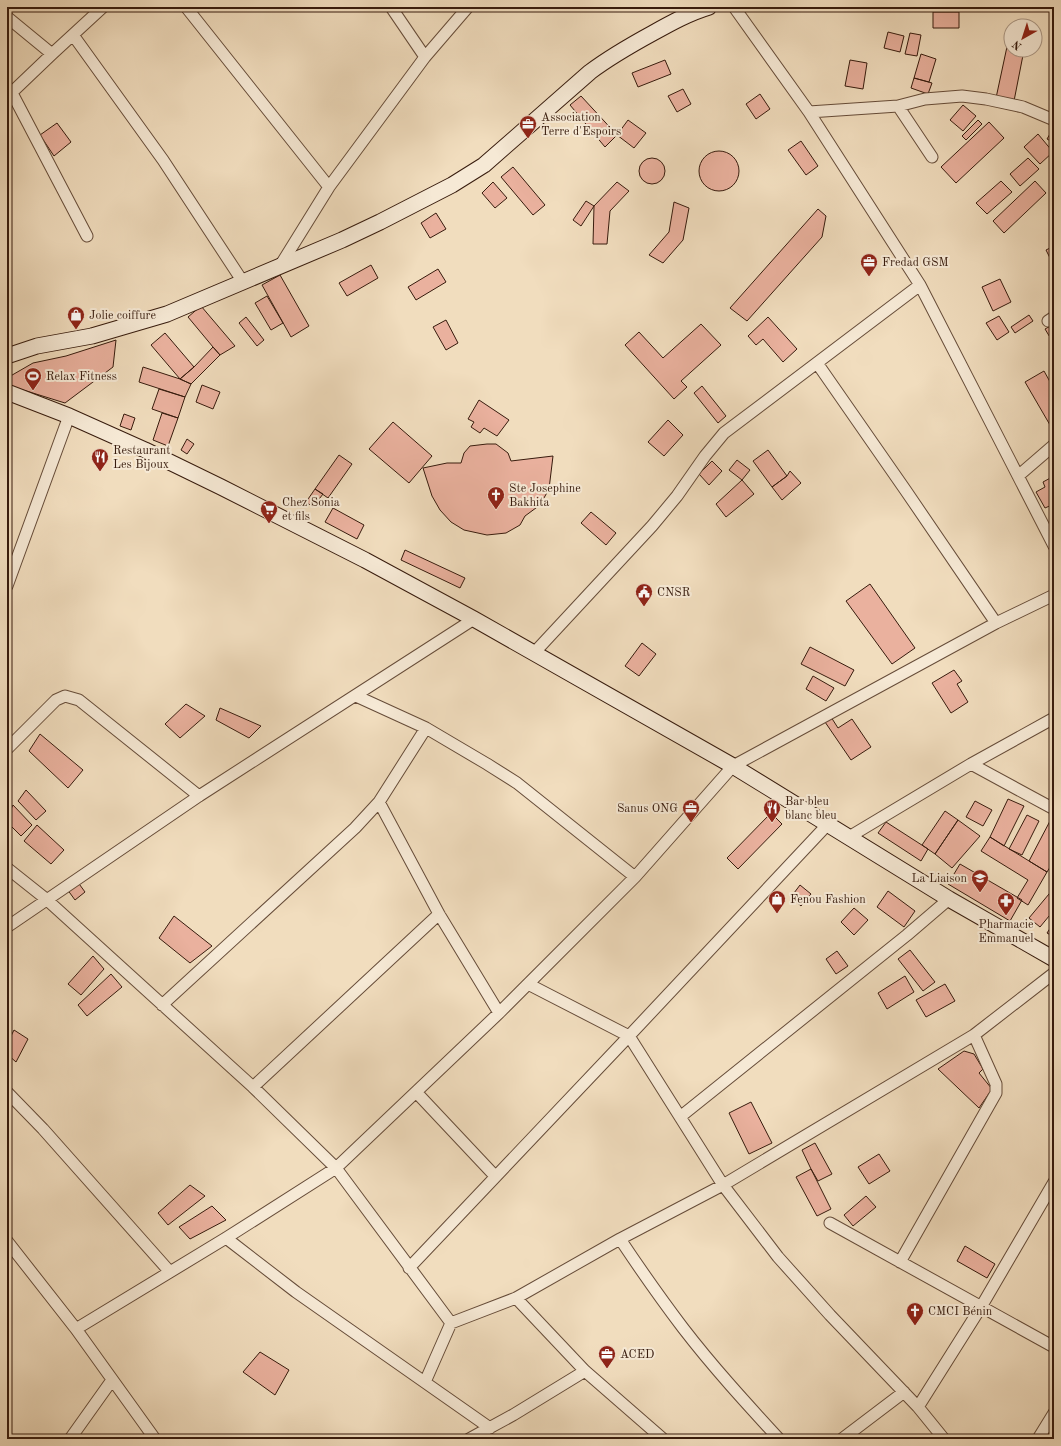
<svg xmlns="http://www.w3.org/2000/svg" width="1061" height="1446" font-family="'Old Standard TT',serif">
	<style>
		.building { fill: #eab19e; stroke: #371b0d }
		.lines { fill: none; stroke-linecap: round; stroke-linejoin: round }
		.street-casing { stroke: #664c39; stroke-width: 13 }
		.secondary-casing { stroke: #371b0d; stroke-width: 17 }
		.street { stroke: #f6e9d5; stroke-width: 11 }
		.secondary { stroke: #f6e9d5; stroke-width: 15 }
		.labels { text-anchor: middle; stroke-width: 4; stroke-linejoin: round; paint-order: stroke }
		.poi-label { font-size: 12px; fill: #371b0d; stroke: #f6e9d5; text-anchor: start }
	</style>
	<rect width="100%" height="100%" fill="#f1ddbe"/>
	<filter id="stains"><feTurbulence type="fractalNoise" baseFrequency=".005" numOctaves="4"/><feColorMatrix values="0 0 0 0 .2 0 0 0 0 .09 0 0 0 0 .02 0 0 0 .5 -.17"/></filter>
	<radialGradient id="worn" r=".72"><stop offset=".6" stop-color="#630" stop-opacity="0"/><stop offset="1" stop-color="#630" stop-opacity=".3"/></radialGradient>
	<path class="building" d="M933,12H959V28H933Z
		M888,32L904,36L900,52L884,48Z
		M910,33L921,35L917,56L905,54Z
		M1008,42H1011V50H1024L1014,101L996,98Z
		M921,54L936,59L929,82L914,78Z
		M665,60L671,74L638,87L632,73Z
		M850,60L867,63L863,89L845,86Z
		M914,78L932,83L928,94L911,88Z
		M683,89L691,104L677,112L668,96Z
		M760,94L770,109L756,119L746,104Z
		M581,96L617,135L605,147L570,105Z
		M963,105L976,116L963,131L950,120Z
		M628,120L646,133L634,148L617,135Z
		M978,120L982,124L966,140L962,136Z
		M989,122L1004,138L956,183L941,167Z
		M57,123L71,142L54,156L40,135Z
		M1054,127V143L1047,139Z
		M1038,134L1053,152L1040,164L1024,147Z
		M801,141L818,166L806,175L788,150Z
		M699 171a20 20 0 1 1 40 0a20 20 0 1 1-40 0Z
		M639 171a13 13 0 1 1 26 0a13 13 0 1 1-26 0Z
		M1028,158L1039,169L1020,186L1010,174Z
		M513,167L545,205L533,215L501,177Z
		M1001,181L1012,192L987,214L976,203Z
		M1035,181L1046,193L1004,233L993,221Z
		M493,182L507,198L495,208L482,193Z
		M617,182L629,191L610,211L607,244H593L594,206Z
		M586,201L594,206L581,226L573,220Z
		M674,202L689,208L683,240L663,263L649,255L669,232Z
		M818,209L826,216L822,237L747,321L730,308Z
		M436,213L446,229L430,238L421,223Z
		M1054,246V266L1046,250Z
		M371,265L378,278L347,296L339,283Z
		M438,269L446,282L416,300L408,287Z
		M280,275L309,326L291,337L262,285Z
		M1000,279L1011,302L993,311L982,287Z
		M267,296L283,323L271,330L255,303Z
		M201,306L235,346L220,355L213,347L188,317Z
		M1029,315L1033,321L1015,333L1011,327Z
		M999,316L1009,332L997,340L986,323Z
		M246,317L264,340L257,346L239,323Z
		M768,317L797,349L783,362L763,339L756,345L748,336Z
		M446,320L458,343L446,350L433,327Z
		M701,324L721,345L681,381L687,387L674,399L625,345L639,332L663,358Z
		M1054,324V344L1045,329Z
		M165,333L194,367L180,379L151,345Z
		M116,340L113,367L65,403L7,385V378L33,363L66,356Z
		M213,347L220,355L191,384L180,379L194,367Z
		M143,367L180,379L191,384L185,397L139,382Z
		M1044,371L1054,389V423L1050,425L1025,382Z
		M202,385L220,392L213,409L196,402Z
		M702,386L726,416L718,423L694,393Z
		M159,389L185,397L178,418L152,409Z
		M479,400L509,420L497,436L484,428L480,433L471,427L474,422L468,419Z
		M162,413L178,418L168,446L153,440Z
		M124,414L135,418L131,430L120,426Z
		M668,420L683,435L664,456L648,442Z
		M393,422L432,456L409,483L369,449Z
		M187,439L194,444L187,454L181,450Z
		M487,444H496L508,453L511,461L553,456L549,489L540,505L525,516L520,525L506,533L487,535L464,530L451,522L440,510L432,496L423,468L447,463H461L464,453L470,446Z
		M768,450L787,476L772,487L753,461Z
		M339,455L352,464L328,498L315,489Z
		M737,460L750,470L742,480L729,470Z
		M712,461L722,471L709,485L699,474Z
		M790,471L801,483L782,500L772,487L787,476Z
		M1054,476V504L1045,508L1036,492L1045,487L1043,482Z
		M742,480L754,494L726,517L716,504Z
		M315,489L323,494L313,507L306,502Z
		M333,508L364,525L357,539L325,522Z
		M591,512L616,533L606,545L581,523Z
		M405,550L465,578L460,588L401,560Z
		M870,584L915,648L892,664L846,601Z
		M642,643L656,654L639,676L625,666Z
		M810,647L854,670L845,686L801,664Z
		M954,670L962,681L957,684L968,702L951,713L932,683Z
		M813,676L834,688L826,701L806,689Z
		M186,704L205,716L180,738L165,724Z
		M220,708L261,726L249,738L216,720Z
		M831,717L838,728L852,719L871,747L851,760L825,722Z
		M40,734L83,770L68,788L29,751Z
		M26,790L46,811L36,820L18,801Z
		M1008,799L1024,806L1004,846L990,837Z
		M975,801L992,810L983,826L966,817Z
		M13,805L32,825L21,836L7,822V817Z
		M945,811L958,820L935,854L922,845Z
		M771,813L782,824L738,869L727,858Z
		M1027,815L1039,821L1022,855L1009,849Z
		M958,820L980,836L952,868L935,854Z
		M1050,821L1054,823V861L1047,872L1029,861Z
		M886,822L928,849L921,861L878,833Z
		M37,825L64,850L51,864L24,841Z
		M990,837L1047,872L1028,905L1017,898L1028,880L981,851Z
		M960,864L1022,900L1010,921L948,884Z
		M77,881L85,892L75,900L67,889Z
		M800,885L811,894L801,906L791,897Z
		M1054,888V910L1040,927L1029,918Z
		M888,891L915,911L904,927L877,907Z
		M854,908L868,920L854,935L841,922Z
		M174,916L212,946L190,963L159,938Z
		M1053,924H1054V937L1047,933Z
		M910,950L935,982L923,991L898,959Z
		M837,951L848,966L836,974L826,959Z
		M93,956L104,969L81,995L68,984Z
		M111,974L122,987L87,1016L78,1005Z
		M905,976L914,992L887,1009L878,993Z
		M945,984L955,1001L926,1017L916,1000Z
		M14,1030L28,1039L16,1062L7,1054V1044Z
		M964,1051L974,1054L983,1069L979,1073L992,1089L979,1108L938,1069Z
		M751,1102L772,1143L749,1154L729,1113Z
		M815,1143L832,1174L818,1181L811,1169L802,1150Z
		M879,1154L890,1171L869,1184L858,1167Z
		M811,1169L831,1209L817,1216L796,1177Z
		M190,1185L205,1196L168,1225L158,1213Z
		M866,1196L876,1207L853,1226L844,1215Z
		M212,1206L226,1220L190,1239L179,1227Z
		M965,1246L995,1264L987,1278L957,1261Z
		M260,1352L289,1370L275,1395L243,1372Z"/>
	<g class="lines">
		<g class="street-casing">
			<path id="street" d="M186,7L329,187
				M391,7L425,57
				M734,7L809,112L920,285L1054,546
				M7,17L52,54
				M73,35L163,160L243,282
				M12,93L87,236
				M7,97L52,54L103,7
				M898,106L932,157
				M809,112L898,106L925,99L962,96L986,99L1023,107L1054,120
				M280,266L329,187L425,57L468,7
				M1048,321L1054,317
				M817,363L906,491L996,623
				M1018,476L1054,445
				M7,586L69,416
				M534,653L652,526L677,496L705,456L724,433L920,285
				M356,696L426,728L487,764L517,783L635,877
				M7,749L56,700L65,696L79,700L199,796
				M971,764L1054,809
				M379,802L439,914L499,1013
				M849,837L971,764L1054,718
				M7,868L46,899L253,1087L336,1168L451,1323L425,1382
				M7,927L199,796L474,619
				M528,984L629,1036L723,1185L778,1257L830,1315L918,1407L944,1439
				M162,1005L355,828L379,802L426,728
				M253,1087L439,914
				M7,1092L43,1129L170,1272
				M416,1092L495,1176
				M680,1117L907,935L949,899
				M830,1223L1054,1347
				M226,1238L296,1292L490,1428
				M620,1239C640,1269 661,1299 683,1328C713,1367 746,1403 779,1439
				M7,1241L76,1329L155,1439
				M900,1262L996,1093V1084L974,1035
				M409,1268L629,1036L828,824
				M516,1298L585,1371L663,1439
				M451,1323L516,1298L620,1239L723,1185L974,1035L1054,973
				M76,1329L226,1238L336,1168L499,1013L635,877L733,766L996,623L1054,595
				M918,1407L981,1307L1054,1182
				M70,1439L112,1380
				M469,1439L513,1415L585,1371
				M842,1439L904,1392
				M1038,1439L1054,1413"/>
		</g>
		<g class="secondary-casing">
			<path id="secondary" d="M7,356L37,346L92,336L167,314L342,240L380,222L452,185L484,165L590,72C610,57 631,45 653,33C671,23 689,13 709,7
				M7,392L69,416L145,450L221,487L365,560L474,619L733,766L949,899L1054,959"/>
		</g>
		<use href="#street" class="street"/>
		<use href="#secondary" class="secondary"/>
	</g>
	<defs>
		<g id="office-pin" transform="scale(0.9)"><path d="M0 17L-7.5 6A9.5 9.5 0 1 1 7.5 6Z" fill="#8f2418" stroke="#f6e9d5"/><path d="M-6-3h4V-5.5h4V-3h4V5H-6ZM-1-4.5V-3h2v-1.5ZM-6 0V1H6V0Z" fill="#fff"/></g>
		<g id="shop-pin" transform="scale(0.9)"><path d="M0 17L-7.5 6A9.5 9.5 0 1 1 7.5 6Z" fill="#8f2418" stroke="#f6e9d5"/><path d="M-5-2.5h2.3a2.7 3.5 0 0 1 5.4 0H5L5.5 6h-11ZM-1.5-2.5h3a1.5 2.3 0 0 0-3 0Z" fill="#fff"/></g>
		<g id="stadium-pin" transform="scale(0.9)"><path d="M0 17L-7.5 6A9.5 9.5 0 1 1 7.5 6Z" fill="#8f2418" stroke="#f6e9d5"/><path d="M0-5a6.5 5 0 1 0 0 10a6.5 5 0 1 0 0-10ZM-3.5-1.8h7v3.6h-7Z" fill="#fff"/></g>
		<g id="restaurant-pin" transform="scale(0.9)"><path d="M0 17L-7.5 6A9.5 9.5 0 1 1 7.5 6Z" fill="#8f2418" stroke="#f6e9d5"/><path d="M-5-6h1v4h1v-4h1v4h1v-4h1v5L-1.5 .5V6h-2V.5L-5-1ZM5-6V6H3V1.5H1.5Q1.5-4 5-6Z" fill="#fff"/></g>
		<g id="church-pin" transform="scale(0.9)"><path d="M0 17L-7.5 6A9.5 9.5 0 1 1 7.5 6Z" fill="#8f2418" stroke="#f6e9d5"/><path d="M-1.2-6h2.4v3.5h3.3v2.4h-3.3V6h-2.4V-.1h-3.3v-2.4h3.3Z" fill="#fff"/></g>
		<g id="supermarket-pin" transform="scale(0.9)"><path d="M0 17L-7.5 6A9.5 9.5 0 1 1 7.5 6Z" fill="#8f2418" stroke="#f6e9d5"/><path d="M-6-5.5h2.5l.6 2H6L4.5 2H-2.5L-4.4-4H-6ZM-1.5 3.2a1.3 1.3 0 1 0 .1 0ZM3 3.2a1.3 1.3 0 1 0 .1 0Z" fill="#fff"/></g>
		<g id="civic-pin" transform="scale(0.9)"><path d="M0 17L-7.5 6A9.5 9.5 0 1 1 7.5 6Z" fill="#8f2418" stroke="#f6e9d5"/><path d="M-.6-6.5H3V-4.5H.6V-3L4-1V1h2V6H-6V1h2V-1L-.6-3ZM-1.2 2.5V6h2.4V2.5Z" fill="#fff"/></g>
		<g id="school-pin" transform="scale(0.9)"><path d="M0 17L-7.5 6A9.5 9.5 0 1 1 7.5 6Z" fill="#8f2418" stroke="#f6e9d5"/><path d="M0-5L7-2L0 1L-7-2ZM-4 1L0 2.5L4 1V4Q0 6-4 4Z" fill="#fff"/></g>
		<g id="pharmacy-pin" transform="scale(0.9)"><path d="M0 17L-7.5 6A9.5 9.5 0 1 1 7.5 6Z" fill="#8f2418" stroke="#f6e9d5"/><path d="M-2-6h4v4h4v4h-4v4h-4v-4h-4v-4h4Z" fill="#fff"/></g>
	</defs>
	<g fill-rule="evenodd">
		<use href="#office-pin" x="528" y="124"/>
		<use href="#office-pin" x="869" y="262"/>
		<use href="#shop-pin" x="76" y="315"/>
		<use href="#stadium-pin" x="33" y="376"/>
		<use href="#restaurant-pin" x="100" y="457"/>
		<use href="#church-pin" x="496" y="495"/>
		<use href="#supermarket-pin" x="269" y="509"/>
		<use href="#civic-pin" x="644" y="592"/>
		<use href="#office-pin" x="691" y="808"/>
		<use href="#restaurant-pin" x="772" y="808"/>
		<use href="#school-pin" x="980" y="878"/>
		<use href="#shop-pin" x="777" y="899"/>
		<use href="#pharmacy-pin" x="1006" y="901"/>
		<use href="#church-pin" x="915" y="1311"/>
		<use href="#office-pin" x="607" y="1354"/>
	</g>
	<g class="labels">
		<g class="poi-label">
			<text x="541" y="121">Association<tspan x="541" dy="14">Terre d'Espoirs</tspan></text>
			<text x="882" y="266">Fredad GSM</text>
			<text x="89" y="319">Jolie coiffure</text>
			<text x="46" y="380">Relax Fitness</text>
			<text x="113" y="454">Restaurant<tspan x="113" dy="14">Les Bijoux</tspan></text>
			<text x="509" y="492">Ste Josephine<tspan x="509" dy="14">Bakhita</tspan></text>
			<text x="282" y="506">Chez Sonia<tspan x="282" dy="14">et fils</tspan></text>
			<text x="657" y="596">CNSR</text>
			<text x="785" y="805">Bar bleu<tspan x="785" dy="14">blanc bleu</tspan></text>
			<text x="678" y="812" text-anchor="end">Sanus ONG</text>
			<text x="967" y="882" text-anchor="end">La Liaison</text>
			<text x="790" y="903">Fenou Fashion</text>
			<text x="1006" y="928" text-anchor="middle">Pharmacie<tspan x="1006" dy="14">Emmanuel</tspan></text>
			<text x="928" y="1315">CMCI Bénin</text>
			<text x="620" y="1358">ACED</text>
		</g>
	</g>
	<rect width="1061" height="1446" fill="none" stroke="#f1ddbe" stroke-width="24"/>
	<rect x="8" y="8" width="1045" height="1430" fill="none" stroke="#371b0d" stroke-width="2"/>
	<rect x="12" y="12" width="1037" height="1422" fill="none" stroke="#371b0d"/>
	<g transform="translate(1023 38) rotate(219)"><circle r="19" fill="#f6e9d5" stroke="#aa9785"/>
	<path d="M0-3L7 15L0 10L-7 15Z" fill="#8f2418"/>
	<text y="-6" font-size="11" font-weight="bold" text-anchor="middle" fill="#371b0d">N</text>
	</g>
	<rect width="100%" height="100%" filter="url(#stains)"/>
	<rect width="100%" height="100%" fill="url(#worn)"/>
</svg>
